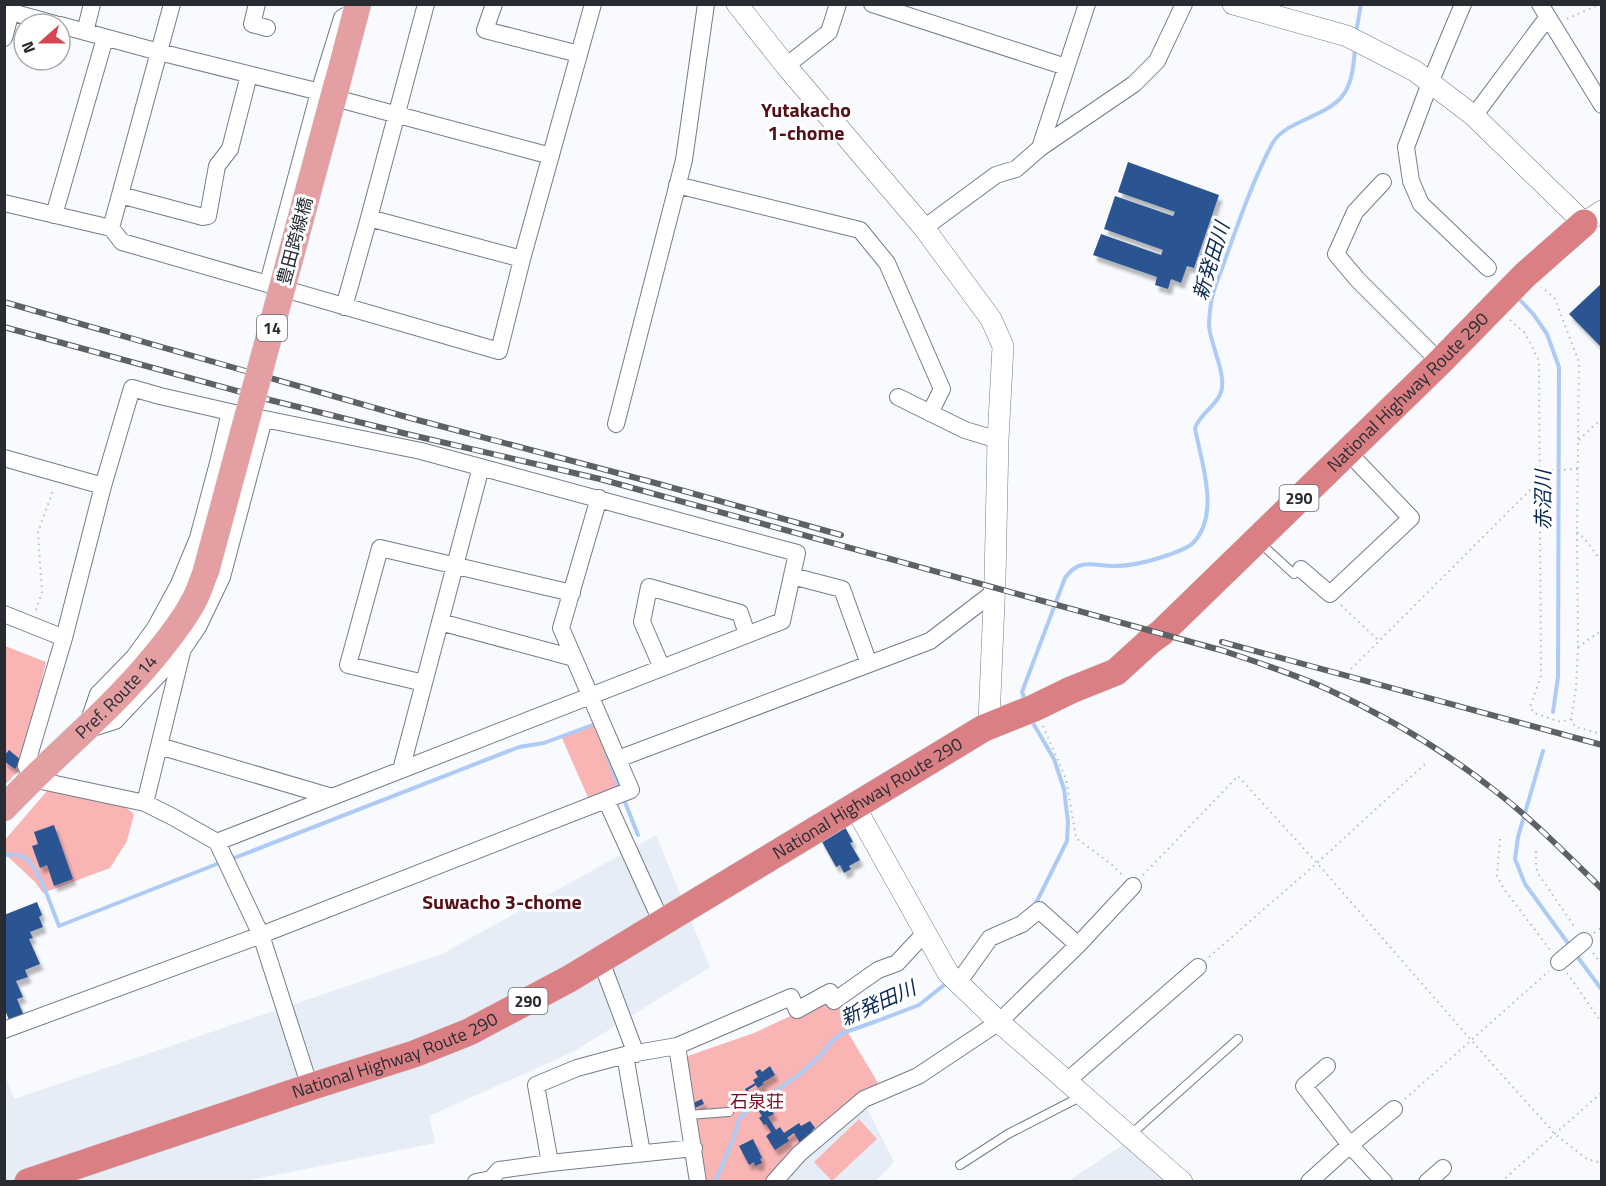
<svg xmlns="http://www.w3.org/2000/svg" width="1606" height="1186" font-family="'Titillium Web','Noto Sans JP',sans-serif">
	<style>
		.built { fill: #e7edf6 }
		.green { fill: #f9b4b4 }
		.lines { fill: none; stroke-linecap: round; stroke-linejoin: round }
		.stream { stroke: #aecbf5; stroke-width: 4 }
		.building { fill: #2a5592; filter: url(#shadow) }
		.service-casing { stroke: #737d8b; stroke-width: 10 }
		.minor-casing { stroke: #737d8b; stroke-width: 18 }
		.tertiary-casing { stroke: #737d8b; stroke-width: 22 }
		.primary-casing { stroke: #d4d5d6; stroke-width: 27 }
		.trunk-casing { stroke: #d4d5d6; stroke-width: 28 }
		.path { stroke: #b8bbbf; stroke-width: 2; stroke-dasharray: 1.5 4.5; stroke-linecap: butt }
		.service { stroke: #fff; stroke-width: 8 }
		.minor { stroke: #fff; stroke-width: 16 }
		.tertiary { stroke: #fff; stroke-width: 21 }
		.primary { stroke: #e39fa2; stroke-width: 26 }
		.trunk { stroke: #da7f83; stroke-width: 27 }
		.rail-casing { stroke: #5d6166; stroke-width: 6 }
		.rail { stroke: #fff; stroke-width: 4; stroke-dasharray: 11; stroke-linecap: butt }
		.primary-bridge-casing { stroke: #d4d5d6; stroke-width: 27; stroke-linecap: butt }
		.primary-bridge { stroke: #e39fa2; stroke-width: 26 }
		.labels { text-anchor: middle; stroke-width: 6; stroke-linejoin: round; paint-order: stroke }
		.shield { fill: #fff; stroke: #686b70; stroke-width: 1.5 }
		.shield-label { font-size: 16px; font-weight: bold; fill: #282c32 }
		.street-label { font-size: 18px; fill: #282c32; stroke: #fff }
		.park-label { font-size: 18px; fill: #79091f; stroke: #fff }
		.neighbourhood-label { font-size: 20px; font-weight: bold; fill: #540f17; stroke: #fff }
		.water-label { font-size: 20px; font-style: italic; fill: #0a2953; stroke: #fff }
	</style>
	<defs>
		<filter id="shadow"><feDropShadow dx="3.5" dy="6" stdDeviation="1.5" flood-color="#0004"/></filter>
	</defs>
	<rect width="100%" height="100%" fill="#f8fafd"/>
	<path class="built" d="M656,835L710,967L573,1052L429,1116L435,1143L245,1181H5L4,1073L14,1099L442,954Z
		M863,1100L894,1162L876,1181L775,1182Z
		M1124,1144L1167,1182H1069L1073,1178Z"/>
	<path class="green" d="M5,646L46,662L21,768L5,785Z
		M597,722L623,788L590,802L561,736Z
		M47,791L124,806L134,814L127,841L110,868L43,893L35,882L5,854L4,841Z
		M827,999L841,1006L844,1026L881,1088L772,1181H703L682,1058L754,1033Z
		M859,1119L877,1139L832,1181L814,1162Z"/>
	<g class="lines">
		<path class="stream" d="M1356,33L1361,4
			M1520,300L1534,315L1547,334L1559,367L1558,677L1553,712
			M1025,700L1022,692L1065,578C1080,557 1093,566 1115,566C1134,566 1151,561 1168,555C1176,552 1187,549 1193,543C1221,514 1201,462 1195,428C1201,412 1216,407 1221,392C1227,375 1210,343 1209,326C1209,318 1210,310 1211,303C1213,289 1221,273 1225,260C1239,221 1252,183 1271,146C1276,135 1287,128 1298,123C1342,103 1352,98 1355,47
			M1033,723L1054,759L1064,789L1068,822L1067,841L1035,905
			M605,749L620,790
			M1543,751L1518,837L1515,859L1525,884L1570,946
			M623,797L638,835
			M4,855C11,854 18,854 24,857C39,866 52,909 59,926L222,862
			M229,860L519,747L544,743L595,724V726
			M1576,955L1602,990
			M715,1182L733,1140L739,1119L748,1110L800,1074L820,1056L833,1040L843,1033L877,1021L919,1005L949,981"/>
	</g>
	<path class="building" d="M1128,162L1219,195L1194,268L1187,266L1181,283L1171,279L1168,289L1155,285L1157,277L1093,255L1101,234L1161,255L1163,250L1104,229L1115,196L1173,216L1175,212L1118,192Z
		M1602,283V348L1569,314Z
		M9,750L21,760L15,769L4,761V756Z
		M54,825L73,879L54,886L47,865L40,868L32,846L38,844L34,832Z
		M845,827L853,842L850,843L860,860L849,866L851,869L844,873L840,865L836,867L821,840Z
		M37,902L42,915L39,917L43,927L30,932L33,938L29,939L40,964L25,970L28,977L16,981L23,997L17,999L24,1016L10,1022L4,1008V915Z
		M770,1066L775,1075L762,1083L764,1084L758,1088L756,1085L748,1090L760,1108L767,1103L774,1114L768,1117L776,1130L780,1127L784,1133L799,1123L801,1126L810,1121L815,1128L812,1130L815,1133L800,1143L794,1133L787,1138L789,1141L775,1150L766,1136L771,1132L766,1124L764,1125L759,1118L762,1116L745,1089L755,1083L753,1080L758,1077L755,1072L760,1069L762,1072Z
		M702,1099L704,1104L695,1108L693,1103Z
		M753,1139L762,1158L760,1159L762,1163L755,1166L754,1162L749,1165L739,1146Z"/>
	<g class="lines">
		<g class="service-casing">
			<path id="service" d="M1259,542L1294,574
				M688,1115L729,1112
				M1129,1136L1238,1039
				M960,1165L1008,1134L1082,1096"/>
		</g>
		<g class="minor-casing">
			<path id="minor" d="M257,4L252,24L267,28
				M494,4L485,30L579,54
				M872,4L1066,67
				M1463,4L1430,83L1406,147L1411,181L1421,204L1488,268
				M1540,4L1602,105
				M4,10L55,24
				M60,25L159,52L324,93
				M85,32L92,4
				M4,38L13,4
				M786,66L829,32L838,4
				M346,101L551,156
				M1474,116L1547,18
				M1040,148L1087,4
				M1383,182L1355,212L1336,254L1357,279L1440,362
				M677,185L860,230L887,263L942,389L930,413
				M120,195L203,217L208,216L217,166L230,149L249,75
				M4,203L111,228L122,242L499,351L522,259L593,4
				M54,215L105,38
				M369,218L522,259
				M111,228L172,4
				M924,228L996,175L1016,169L1040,148L1134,84L1157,61L1184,4
				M268,283L319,92L342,18L345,16H354
				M344,307L369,218L426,4
				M132,388L160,396L230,412L421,451L797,553L782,621L217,842L173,817L145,803L32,779L26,766L64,638L103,486Z
				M898,397L965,430L998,440
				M616,424L684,160L706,4
				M4,458L103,486
				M1301,569L1330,594L1411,518L1347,451
				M792,576L842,589L869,664
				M4,614L64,638
				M440,622L574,658
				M662,668L642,622L649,587L740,613L747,634
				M424,683L348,665L380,548L572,593
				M88,723L98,694L134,657L155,628L179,584L198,538L218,463L230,412
				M90,729L115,721L183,649L198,627L222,577L264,419
				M159,746L332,797
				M618,759L930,641L994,592
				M401,770L481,467
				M606,800L662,923
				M145,803L182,652
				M217,842L261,935L310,1087
				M601,961L636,1054
				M1559,962L1584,941
				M958,983L990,938L1022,924L1039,910L1078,945
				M4,1030L261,935L631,790L561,628L599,498
				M677,1046L791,997L797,1010L830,992L834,1001L878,970L897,963L925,933
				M625,1055L642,1153
				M1327,1066L1304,1086L1350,1145L1384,1182
				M1067,1081L1198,967
				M550,1163L694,1148
				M476,1182L491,1179L499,1170L550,1163L536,1085L577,1068L625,1055L677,1046L698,1182
				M774,1182L799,1154L864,1099L918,1076L999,1022L1078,945L1133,886
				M1309,1182L1350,1145L1394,1109
				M1427,1182L1443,1168"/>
		</g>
		<g class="tertiary-casing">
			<path id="tertiary" d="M737,4L786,66L924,228L991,319L1003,346L998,440L995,579L989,721L984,728
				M1233,4L1347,36L1415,71L1474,116L1584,223L1602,211
				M855,807L948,973L999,1022L1182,1182"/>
		</g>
		<g class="primary-casing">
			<g id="primary">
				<path d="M337,84L358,4"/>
				<path id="s1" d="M4,808C53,756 109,712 154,657C168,640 183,621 194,601C199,591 202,581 206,571"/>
			</g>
		</g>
		<g class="trunk-casing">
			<g id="trunk">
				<path id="s2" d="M28,1182L310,1087L414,1054L469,1032L569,979L984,728L1034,708L1071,690L1116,672L1150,641L1161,633L1440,362L1525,275L1584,223"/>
			</g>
		</g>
		<path class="path" d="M1567,19L1600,4
			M1510,320L1525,333L1539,361L1541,676L1530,707L1534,713L1561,722L1571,719L1576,688L1578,647L1577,532L1579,362L1554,297L1541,287
			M1579,440L1602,418
			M1540,471L1578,469
			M1577,532L1584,538L1602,562
			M1341,605L1379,641
			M36,610L42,592L38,532L54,488
			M1578,647L1602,630
			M1351,669L1540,480
			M1571,719L1575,727L1602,734
			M1043,726L1066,779L1076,838L1111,864L1122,875
			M1500,839L1497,876L1504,889L1551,951
			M1536,851V867L1539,875L1576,929
			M1143,875L1238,776L1317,863L1471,1040L1555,1134L1587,1159L1602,1163
			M1594,933L1602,927
			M1593,953L1602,965
			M1209,957L1317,863L1425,764
			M1567,973L1602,1023
			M1405,1099L1549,971
			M1501,1182L1602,1092"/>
		<use href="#service" class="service"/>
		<use href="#minor" class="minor"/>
		<use href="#tertiary" class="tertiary"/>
		<use href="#primary" class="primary"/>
		<use href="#trunk" class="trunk"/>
		<g class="rail-casing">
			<path id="rail" d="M4,302L410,418L659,484L841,535
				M4,327L270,400L407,434L600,479L1224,651C1259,663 1294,674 1327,689C1386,716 1443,750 1494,790C1533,820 1567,855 1602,889
				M1222,642L1602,745"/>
		</g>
		<use href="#rail" class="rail"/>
		<g class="primary-bridge-casing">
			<path id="primary-bridge" d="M206,571L337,84"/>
		</g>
		<use href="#primary-bridge" class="primary-bridge"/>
	</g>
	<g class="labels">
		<g class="shield">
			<rect x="257" y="315" width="30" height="26" rx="4.5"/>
			<rect x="1279.5" y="485" width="39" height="26" rx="4.5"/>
			<rect x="508.5" y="988" width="39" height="26" rx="4.5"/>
		</g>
		<g class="shield-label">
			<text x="272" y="334">14</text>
			<text x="1299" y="504">290</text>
			<text x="528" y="1007">290</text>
		</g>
		<g class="street-label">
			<text transform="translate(295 241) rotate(-75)" y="6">豊田跨線橋</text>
			<text dy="6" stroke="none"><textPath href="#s2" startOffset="1612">National Highway Route 290</textPath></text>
			<text dy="6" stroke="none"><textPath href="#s1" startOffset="158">Pref. Route 14</textPath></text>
			<text dy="6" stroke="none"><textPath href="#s2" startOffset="928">National Highway Route 290</textPath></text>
			<text dy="6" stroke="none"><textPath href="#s2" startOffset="388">National Highway Route 290</textPath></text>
		</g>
		<g class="park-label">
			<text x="757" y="1108">石泉荘</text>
		</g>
		<g class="neighbourhood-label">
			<text x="806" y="117">Yutakacho<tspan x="806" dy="23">1-chome</tspan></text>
			<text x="502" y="909">Suwacho 3-chome</text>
		</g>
		<g class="water-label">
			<text transform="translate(1211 261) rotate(-73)" y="7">新発田川</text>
			<text transform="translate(1543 500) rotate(-90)" y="7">赤沼川</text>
			<text transform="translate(878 1003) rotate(-24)" y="7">新発田川</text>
		</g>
	</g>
	<rect width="1606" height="1186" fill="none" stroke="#282c32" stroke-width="12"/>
	<g transform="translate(42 42) rotate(249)"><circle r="28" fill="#ffffff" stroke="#a9abad" stroke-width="1.5"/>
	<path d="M0-4.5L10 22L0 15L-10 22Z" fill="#d54552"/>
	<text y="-9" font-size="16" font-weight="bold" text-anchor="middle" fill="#282c32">N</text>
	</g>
</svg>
